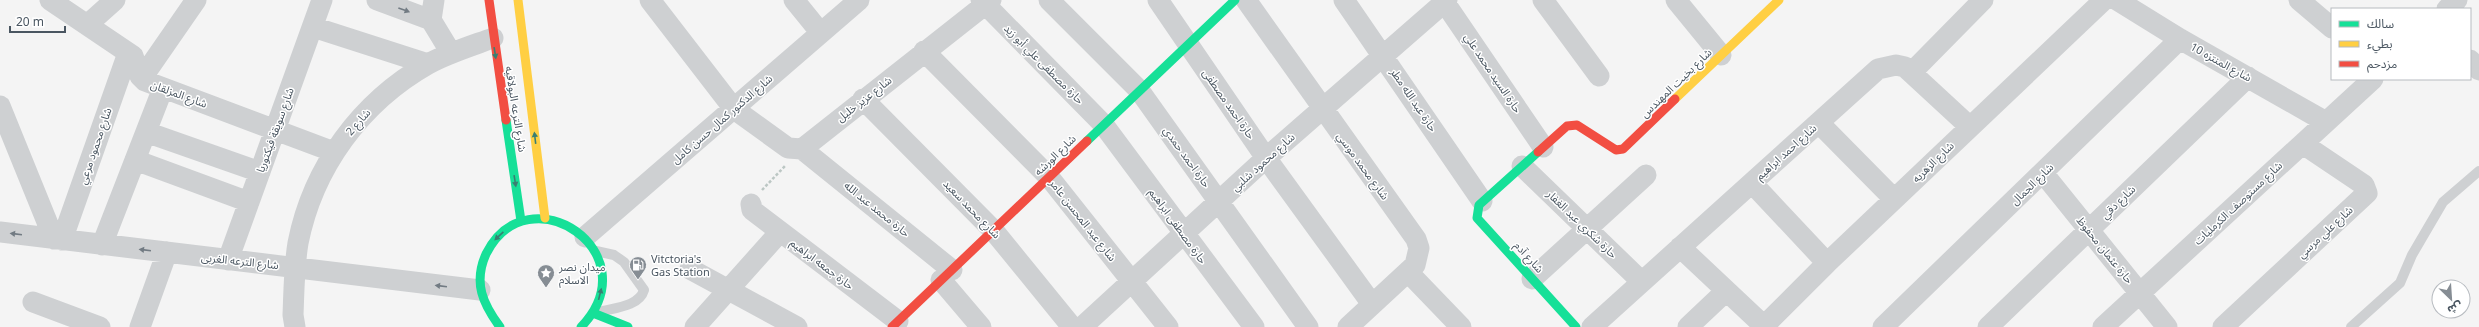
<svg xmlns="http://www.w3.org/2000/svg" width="2479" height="327" font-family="'Noto Sans','Noto Sans Arabic',sans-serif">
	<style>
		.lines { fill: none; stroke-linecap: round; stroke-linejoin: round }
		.path { stroke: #bcc7c4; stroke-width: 2.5; stroke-dasharray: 3 2; stroke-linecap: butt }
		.lane { stroke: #ced0d2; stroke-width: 10 }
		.street { stroke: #ced0d2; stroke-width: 21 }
		.fast { stroke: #16e098; stroke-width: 9 }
		.slow { stroke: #ffcf43; stroke-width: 9 }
		.jam { stroke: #f24e42; stroke-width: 9 }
		.oneway { fill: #727b83 }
		.oneway2 { fill: #3a7f72 }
		.labels { text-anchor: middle; stroke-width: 3; stroke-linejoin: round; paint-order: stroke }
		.street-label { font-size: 11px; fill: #4a5661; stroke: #fff }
		.poi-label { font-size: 11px; fill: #4a5661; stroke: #fff; text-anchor: start }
	</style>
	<rect width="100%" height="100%" fill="#f4f4f4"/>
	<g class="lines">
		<path class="path" d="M762,190L785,166"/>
		<path class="lane" d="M596,251L614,255L624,262L644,290C639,307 613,308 599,312
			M2351,327L2400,283L2412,255L2443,202L2479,171"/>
		<path class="street" d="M50,0L133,56L140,76L145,81L334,152
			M377,0L431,20
			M434,0L431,20L451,53
			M650,0L734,109L788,148L802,149L991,0
			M794,0L820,32
			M981,0L1103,124L1254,327
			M1049,0L1139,90L1308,327
			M1158,0L1266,158L1372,304
			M1246,0L1416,239L1419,248L1415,265L1348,327
			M1344,0L1482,201
			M1443,0L1543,147
			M1543,0L1599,76
			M1676,0L1721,55
			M2117,0L2180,39L2326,122
			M2299,0L2332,28
			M2447,9L2457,0
			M87,25L115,0
			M313,27L428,64
			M924,51L1049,177L1168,327
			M2470,60L2479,70
			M1912,72L1983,0
			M142,78L196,0
			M863,99L993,230L1072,327
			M0,106L54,239
			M1819,123L1894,199
			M146,132L260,172
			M802,149L952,270
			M135,160L249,202
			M1522,166L1642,282
			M2043,173L2167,327
			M1752,183L1827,263
			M751,204L752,210L898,321
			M0,232L480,290
			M585,237L859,0
			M62,240L128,53
			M102,245L163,88
			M1680,247L1765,327
			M228,260L322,0
			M690,269L797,327
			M1408,272L1461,327
			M1532,279L1646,175
			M941,280L981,327
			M33,302L100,327
			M1764,326L1827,263L2104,0
			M140,327L167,252
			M295,327L293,315C294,291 294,267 298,243C313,167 361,102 428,64C448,53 471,46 493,38
			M695,327L779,233
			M1082,327L1266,158L1447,0
			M1592,327L1878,69L1896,65L1905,67L1970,127
			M1688,327L1725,292
			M1883,327L2180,39
			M1988,327L2248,77
			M2103,327L2373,79
			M2223,327L2367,193L2364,185L2303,144"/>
		<path class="fast" d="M506,120L521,221
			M1087,141L1235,0
			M1538,152L1479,205L1477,218L1576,327
			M593,313L628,327
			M500,327C483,304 473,283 486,254C528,170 652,253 581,327"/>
		<path class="slow" d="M518,0L545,218
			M1675,99L1779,0"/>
		<path class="jam" d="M489,0L506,120
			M1538,152L1567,126L1577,125L1616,150L1623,149L1675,99
			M892,327L1087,141"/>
	</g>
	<defs><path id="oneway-solid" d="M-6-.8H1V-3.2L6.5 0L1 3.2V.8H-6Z"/></defs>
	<g class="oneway">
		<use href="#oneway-solid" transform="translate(404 10) rotate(20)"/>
		<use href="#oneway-solid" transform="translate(16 234) rotate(-173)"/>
		<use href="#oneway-solid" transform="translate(145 250) rotate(-173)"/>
		<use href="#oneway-solid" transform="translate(441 286) rotate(-173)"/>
	</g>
	<g class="oneway2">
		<use href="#oneway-solid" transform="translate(495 53) rotate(81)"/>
		<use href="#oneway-solid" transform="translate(535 138) rotate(-97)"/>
		<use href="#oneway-solid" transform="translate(515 181) rotate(81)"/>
		<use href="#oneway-solid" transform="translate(499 236) rotate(137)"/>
		<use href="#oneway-solid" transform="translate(600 294) rotate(-76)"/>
	</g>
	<defs>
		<g id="fuel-pin" transform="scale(0.9)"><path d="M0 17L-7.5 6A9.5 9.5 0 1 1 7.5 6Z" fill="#868d94" stroke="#fff"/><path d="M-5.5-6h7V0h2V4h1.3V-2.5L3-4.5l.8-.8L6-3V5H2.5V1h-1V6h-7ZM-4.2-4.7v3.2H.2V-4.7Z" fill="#fff"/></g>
		<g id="sight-pin" transform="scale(0.9)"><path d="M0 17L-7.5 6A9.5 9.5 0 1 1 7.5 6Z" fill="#868d94" stroke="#fff"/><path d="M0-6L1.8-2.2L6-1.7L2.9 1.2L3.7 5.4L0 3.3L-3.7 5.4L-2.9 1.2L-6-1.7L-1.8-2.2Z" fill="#fff"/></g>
	</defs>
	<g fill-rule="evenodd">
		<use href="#fuel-pin" x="638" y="265"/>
		<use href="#sight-pin" x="546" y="273"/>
	</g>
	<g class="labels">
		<g class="street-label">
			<text transform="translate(2221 62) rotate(29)" y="4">شارع المنتزه 10</text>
			<text transform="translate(1044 64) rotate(45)" y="4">حارة مصطفى علي أبو زيد</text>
			<text transform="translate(1493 73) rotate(56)" y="4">حارة السيد محمد علي</text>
			<text transform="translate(1676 83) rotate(-44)" y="4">شارع بخيت المهندس</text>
			<text transform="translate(179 94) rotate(20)" y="4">شارع المزلقان</text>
			<text transform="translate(864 99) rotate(-38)" y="4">شارع عزيز خليل</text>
			<text transform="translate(1414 100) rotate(56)" y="4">حارة عبد الله مطر</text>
			<text transform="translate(1229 104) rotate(55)" y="4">حارة احمد مصطفى</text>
			<text transform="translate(516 109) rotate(81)" y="4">شارع الترعه البولاقيه</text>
			<text transform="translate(722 119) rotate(-41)" y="4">شارع الدكتور كمال حسن كامل</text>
			<text transform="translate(358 122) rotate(-49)" y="4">شارع 2</text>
			<text transform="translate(275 130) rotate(-70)" y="4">شارع سويقة فيكتوريا</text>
			<text transform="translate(95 146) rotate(-71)" y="4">شارع محمود مرعي</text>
			<text transform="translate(1786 152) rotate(-42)" y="4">شارع احمد ابراهيم</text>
			<text transform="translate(1055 155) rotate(-44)" y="4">شارع الورشه</text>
			<text transform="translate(1187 157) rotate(54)" y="4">حارة احمد حمدي</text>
			<text transform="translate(1263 162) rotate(-42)" y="4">شارع محمود شلبي</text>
			<text transform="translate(1933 162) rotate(-44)" y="4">شارع الزهريه</text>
			<text transform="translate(1363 166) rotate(54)" y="4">شارع محمد موسي</text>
			<text transform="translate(2032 184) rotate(-44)" y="4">شارع الجمال</text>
			<text transform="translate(2118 202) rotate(-44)" y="4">شارع دقي</text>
			<text transform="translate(2238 203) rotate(-43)" y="4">شارع مستوصف الكرمليات</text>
			<text transform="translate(877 209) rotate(39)" y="4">حارة محمد عبد الله</text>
			<text transform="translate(972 209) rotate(46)" y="4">شارع محمد سعيد</text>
			<text transform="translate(1083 220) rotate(52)" y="4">شارع عبد المحسن عامر</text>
			<text transform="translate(1582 224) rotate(44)" y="4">حارة شكري عبد الغفار</text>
			<text transform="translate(1178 226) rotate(54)" y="4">حارة مصطفى ابراهيم</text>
			<text transform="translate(2325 232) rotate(-43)" y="4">شارع علي مرسي</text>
			<text transform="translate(2105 250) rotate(51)" y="4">حارة عثمان محفوظ</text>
			<text transform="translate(1529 257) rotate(48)" y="4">شارع آدم</text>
			<text transform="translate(240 261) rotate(6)" y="4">شارع الترعه الغربى</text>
			<text transform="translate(822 264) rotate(37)" y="4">حارة جمعه ابراهيم</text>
		</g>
		<g class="poi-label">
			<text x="651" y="263">Vitctoria's<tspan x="651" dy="13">Gas Station</tspan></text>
			<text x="559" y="271">ميدان نصر<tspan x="559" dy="13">الاسلام</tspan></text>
		</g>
	</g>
	<rect x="2331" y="8" width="140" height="72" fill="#ffffff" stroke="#b7bbc0"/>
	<rect x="2339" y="21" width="20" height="6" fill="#16e098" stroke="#b7bbc0"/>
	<text x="2367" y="28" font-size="12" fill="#4a5661">سالك</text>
	<rect x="2339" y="41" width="20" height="6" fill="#ffcf43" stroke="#b7bbc0"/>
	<text x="2367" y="48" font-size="12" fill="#4a5661">بطيء</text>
	<rect x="2339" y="61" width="20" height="6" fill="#f24e42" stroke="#b7bbc0"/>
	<text x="2367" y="68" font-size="12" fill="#4a5661">مزدحم</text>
	<g transform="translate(2451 299) rotate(155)"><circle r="19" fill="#ffffff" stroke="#b7bbc0"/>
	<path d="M0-3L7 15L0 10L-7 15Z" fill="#868d94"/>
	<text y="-6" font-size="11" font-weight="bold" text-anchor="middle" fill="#4a5661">ش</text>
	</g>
	<path d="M10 26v6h55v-6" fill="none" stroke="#4a5661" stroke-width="2"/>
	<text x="16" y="26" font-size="12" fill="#4a5661" stroke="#ffffff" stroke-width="3" paint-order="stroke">20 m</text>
</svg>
